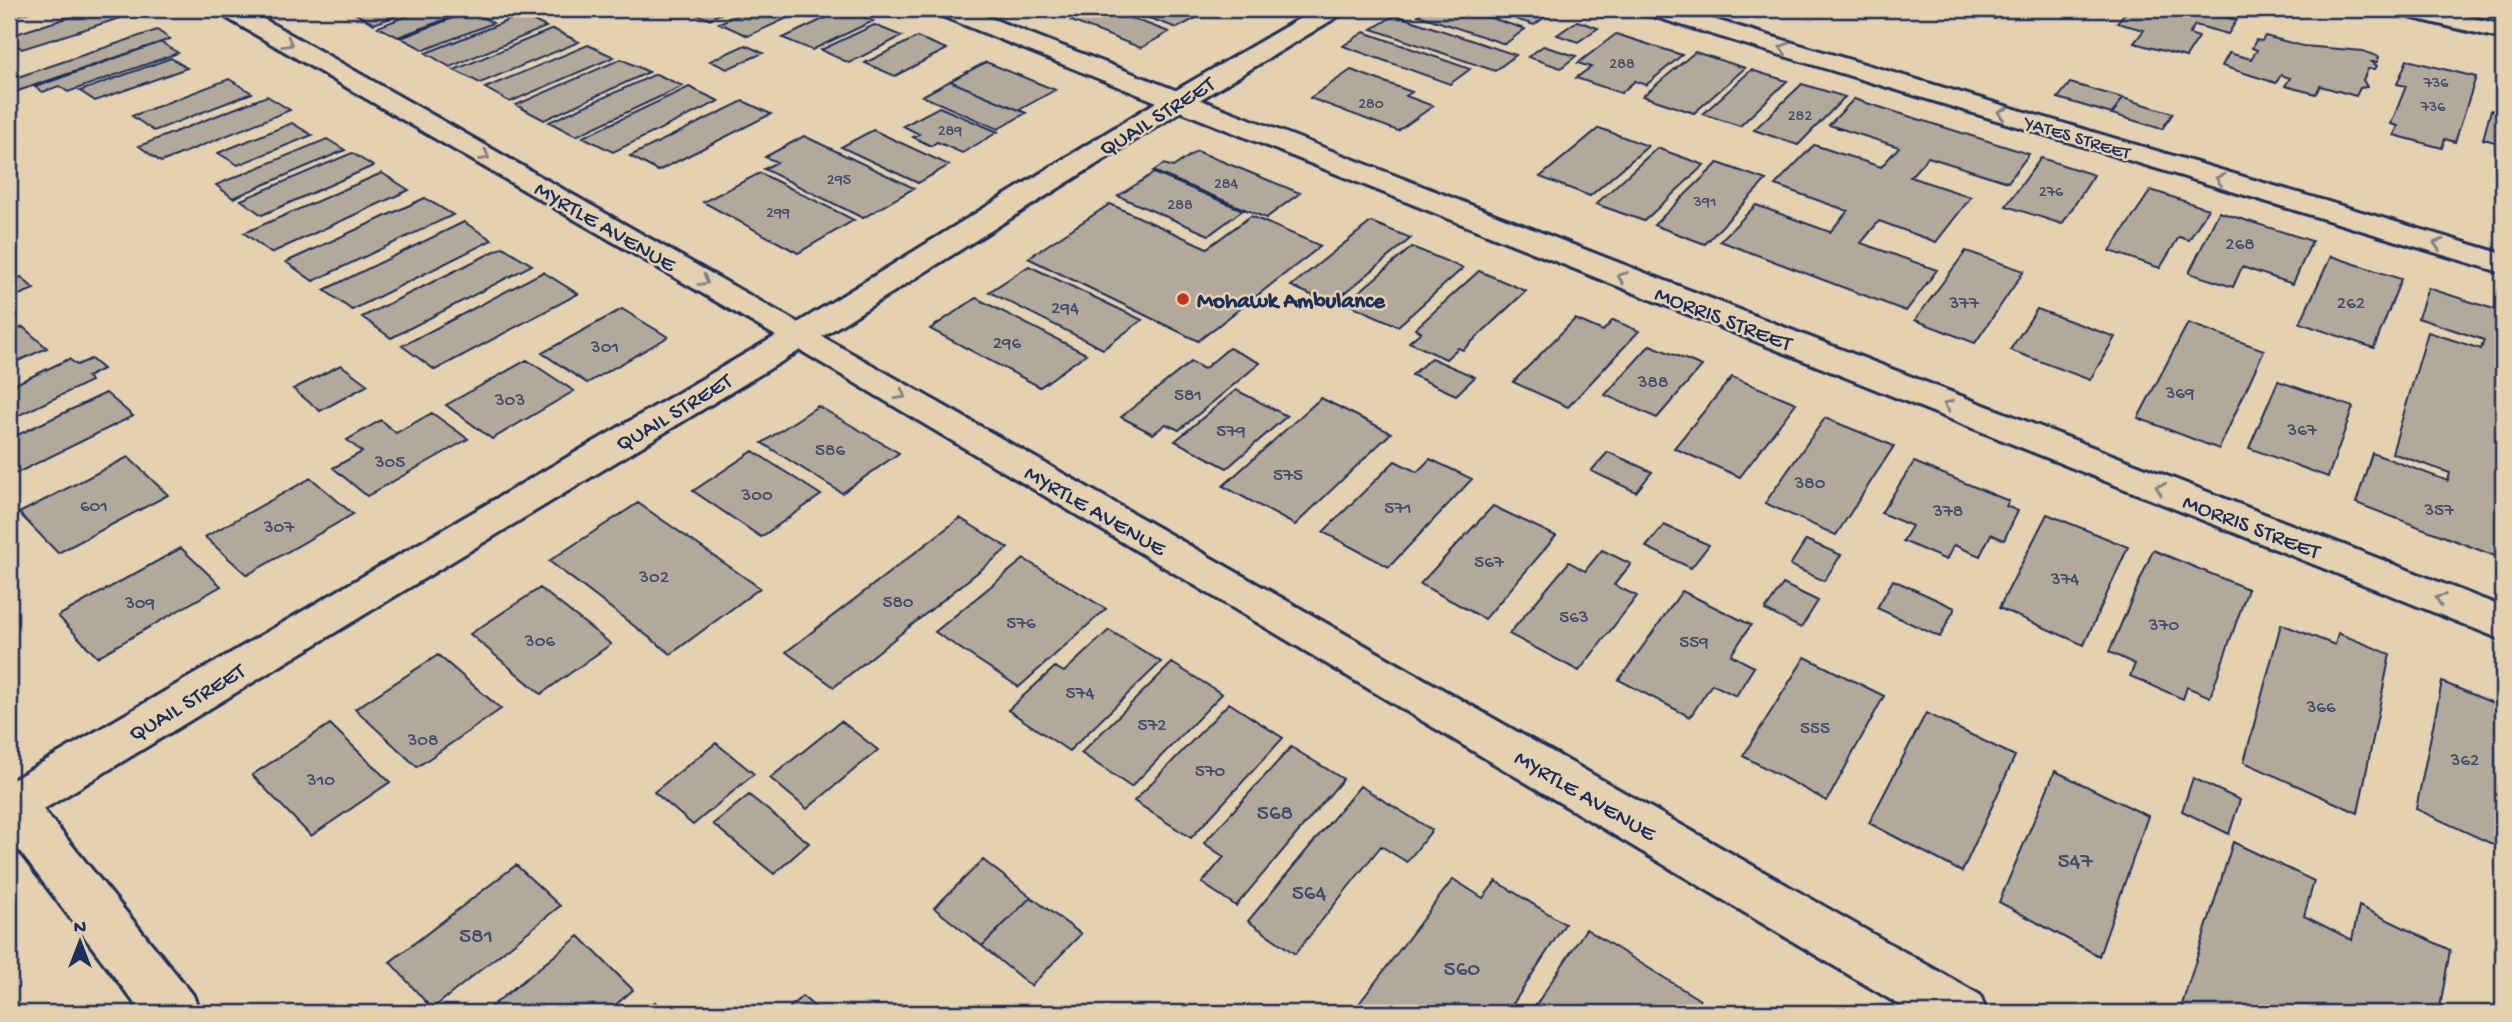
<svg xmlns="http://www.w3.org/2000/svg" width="2512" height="1022" font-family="'Gochi Hand',sans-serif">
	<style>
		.building { fill: #b2a99b; stroke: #1b2f5e; stroke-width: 2 }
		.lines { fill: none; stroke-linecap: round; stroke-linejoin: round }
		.minor-casing { stroke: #1b2f5e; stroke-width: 6 }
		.tertiary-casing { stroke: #1b2f5e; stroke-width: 6 }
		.primary-casing { stroke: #1b2f5e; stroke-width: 6 }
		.minor { fill: #e4d1af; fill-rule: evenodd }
		.tertiary { fill: #e4d1af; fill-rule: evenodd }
		.primary { fill: #e4d1af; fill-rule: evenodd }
		.oneway { stroke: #808086 }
		.poi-dot { fill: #c8321e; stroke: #e4d1af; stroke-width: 2.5 }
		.labels { text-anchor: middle; stroke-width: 5; stroke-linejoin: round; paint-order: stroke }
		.far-number-label { font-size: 16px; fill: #414e6d }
		.far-street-label { font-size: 19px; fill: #1b2f5e; stroke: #e4d1af }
		.number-label { font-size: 19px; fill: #414e6d }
		.street-label { font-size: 23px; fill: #1b2f5e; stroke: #e4d1af }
		.poi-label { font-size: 23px; font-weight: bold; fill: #1b2f5e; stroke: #e4d1af; text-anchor: start }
		.near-number-label { font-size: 23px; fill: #414e6d }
	</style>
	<rect width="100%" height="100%" fill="#e4d1af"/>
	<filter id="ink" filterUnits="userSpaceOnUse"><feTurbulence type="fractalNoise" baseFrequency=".0143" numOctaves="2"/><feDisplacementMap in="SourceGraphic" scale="14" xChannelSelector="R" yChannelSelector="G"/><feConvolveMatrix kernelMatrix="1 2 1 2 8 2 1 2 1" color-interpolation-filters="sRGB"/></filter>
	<g filter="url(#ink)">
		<path class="building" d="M9,9H39L9,18Z
			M96,9H122L130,15L22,49L9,39V36Z
			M366,9H416L374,24L354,13Z
			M425,9H473L398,37L378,27Z
			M684,9H732L708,19Z
			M751,9H807L748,36L719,23Z
			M844,9L873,21L812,50L783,38Z
			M1095,9H1107L1169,32L1141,48L1071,21Z
			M1124,9H1186L1202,15L1177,28Z
			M1427,9H1463L1525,29L1505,44L1418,15Z
			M1484,9H1556L1534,25Z
			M1957,9H2004L1995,19Z
			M2128,9H2193L2237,20L2228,34L2195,25L2189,34L2199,37L2186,57L2134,43L2144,30L2117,23Z
			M471,11L493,23L424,50L401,38Z
			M522,15L546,27L450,67L426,53Z
			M1395,15L1516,55L1495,71L1372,29Z
			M1577,21L1598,28L1578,42L1557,35Z
			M874,25L902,36L849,63L821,50Z
			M553,29L579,42L480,83L454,70Z
			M157,30L170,39L12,93L9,90V80Z
			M1364,32L1470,69L1450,84L1343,46Z
			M1616,34L1682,55L1646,85L1635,81L1621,93L1576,78L1591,67L1578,63Z
			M2265,36L2303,46L2363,51L2379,57L2377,62H2372L2377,66L2375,69H2368L2363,80L2367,87L2360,88L2356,96L2320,86L2316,94L2285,86L2290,78L2281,75L2276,83L2222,66L2229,53L2251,59L2257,50L2252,48L2256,40L2262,41Z
			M917,37L947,49L895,76L865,63Z
			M161,42L178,53L68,92L59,86L43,92L35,87Z
			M588,45L614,57L510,102L485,88Z
			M745,45L763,53L727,69L710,61Z
			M1543,46L1576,56L1561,68L1528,57Z
			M1695,52L1745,68L1694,113L1643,96Z
			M171,58L187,68L95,101L80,91Z
			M621,59L649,72L544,120L516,105Z
			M2407,60L2476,77L2455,142L2445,139L2442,148L2394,135L2398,126L2391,124L2406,86L2397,84Z
			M986,62L1055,90L1019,110L950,81Z
			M1351,70L1412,92L1406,96L1433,106L1398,131L1310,98Z
			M1751,70L1787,81L1740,126L1703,114Z
			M656,74L683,86L576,136L549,122Z
			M229,79L252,93L154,131L132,116Z
			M950,81L1026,113L998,129L922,96Z
			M2070,83L2123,98L2112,114L2058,98Z
			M1802,84L1845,97L1798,145L1754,130Z
			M689,87L719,101L613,152L583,137Z
			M267,96L290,110L161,162L139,146Z
			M2123,98L2173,113L2162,129L2112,114Z
			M1854,99L2029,154L2008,182L1928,157L1910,177L1971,197L1936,242L1879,221L1861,243L1937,270L1906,311L1720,241L1756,205L1830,232L1848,211L1775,185L1814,145L1881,167L1899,147L1829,125Z
			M743,101L771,114L658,171L630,156Z
			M939,107L998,132L962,153L937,142L931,146L913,137L919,134L903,126Z
			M2491,110L2503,113V144L2483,139Z
			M292,123L312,135L238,165L218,153Z
			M1599,128L1648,146L1590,196L1540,177Z
			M873,130L949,165L918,183L841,147Z
			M804,136L914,188L863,218L764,169L777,162L765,157Z
			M327,139L345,150L233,198L216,185Z
			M1657,148L1704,165L1644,221L1596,204Z
			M1197,151L1300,193L1266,218L1153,171L1164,164L1173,167Z
			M352,153L373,166L262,215L241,200Z
			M2041,158L2094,175L2062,224L2006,206Z
			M1718,163L1766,180L1705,244L1654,225Z
			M382,173L409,190L271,253L244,233Z
			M760,173L854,220L798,253L703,202Z
			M1154,173L1243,210L1209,235L1118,196Z
			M2151,190L2208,209L2189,240L2179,237L2160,268L2110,251Z
			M425,198L453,215L313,281L286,262Z
			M1110,204L1207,248L1251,216L1321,246L1198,341L1028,258Z
			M2219,212L2312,241L2293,284L2242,267L2233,287L2189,273Z
			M464,222L492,240L352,310L324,290Z
			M1371,222L1411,238L1332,304L1291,286Z
			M503,247L532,265L391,338L362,317Z
			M1412,247L1463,268L1398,326L1346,303Z
			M1966,251L2024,271L1975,343L1915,320Z
			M2331,256L2401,279L2374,348L2300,323Z
			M1029,266L1142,320L1103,349L989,292Z
			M1479,271L1526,291L1463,350L1458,348L1446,359L1409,342L1421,332L1415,329Z
			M543,272L578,294L435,370L402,346Z
			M21,277L34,289L9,299V282Z
			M2428,288L2503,312V493L2500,491L2498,499L2503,501V559L2356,503L2372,453L2448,481L2450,473L2392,453L2428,332L2481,349L2484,340L2418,318Z
			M976,298L1086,354L1040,387L930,329Z
			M622,309L668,337L587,383L542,353Z
			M2037,309L2115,337L2090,380L2010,350Z
			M1575,319L1603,331L1613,320L1639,331L1568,407L1513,382Z
			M2188,323L2264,350L2219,449L2138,418Z
			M23,327L47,348L9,365V333Z
			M1650,345L1702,366L1657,418L1605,395Z
			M1229,348L1260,363L1179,430L1166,424L1153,434L1121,417L1191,362L1204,369Z
			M1431,358L1475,377L1456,395L1412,375Z
			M69,359L77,365L91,359L103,369L87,377L91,381L9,420V387Z
			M527,360L574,391L492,439L446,405Z
			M341,365L368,385L320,411L293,389Z
			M1732,377L1796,403L1740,477L1674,448Z
			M2278,381L2353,407L2328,477L2249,448Z
			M1236,390L1287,416L1227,468L1175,441Z
			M106,393L133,416L9,477V439Z
			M1321,398L1391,433L1295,525L1223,486Z
			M818,406L899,453L842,493L762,443Z
			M432,413L468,439L367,496L333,468L362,452L347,440L381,420L396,433Z
			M1825,418L1894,446L1836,535L1765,503Z
			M753,451L821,495L761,537L693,491Z
			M1608,452L1652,472L1636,492L1591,471Z
			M128,457L168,495L58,553L19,513Z
			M1430,459L1472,479L1389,567L1323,532L1395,461L1417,472Z
			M1914,462L2009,501L2006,506L2018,511L2004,540L1991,534L1980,556L1954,545L1946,560L1903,541L1912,526L1881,513Z
			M311,478L353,514L247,575L205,537Z
			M638,503L760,588L671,654L549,561Z
			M1493,506L1556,536L1485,619L1420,584Z
			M2047,514L2128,547L2084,645L1999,608Z
			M960,518L1008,548L834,687L786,652Z
			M1664,525L1709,545L1691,568L1646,547Z
			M1806,540L1841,555L1824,581L1790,565Z
			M181,548L221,586L97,657L58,616Z
			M1602,550L1631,564L1614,585L1637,596L1579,671L1509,634L1569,562L1585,571Z
			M2153,550L2248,589L2210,697L2187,687L2183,699L2130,676L2135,664L2109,652Z
			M1024,559L1106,609L1019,687L935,632Z
			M1893,580L1955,608L1940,637L1877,608Z
			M1783,584L1818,601L1801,628L1765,610Z
			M540,588L611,644L541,694L470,634Z
			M1682,591L1751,625L1731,655L1754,667L1736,696L1712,684L1690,717L1619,680Z
			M2281,624L2335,645L2338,633L2390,654L2358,813L2244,762Z
			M1109,630L1161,662L1069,751L1008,710L1055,667L1064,672Z
			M438,655L501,709L417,767L355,709Z
			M1805,657L1884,696L1827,801L1743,756Z
			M1172,663L1222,694L1131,787L1081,753Z
			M2442,682L2503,707V849L2416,809Z
			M1229,703L1283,738L1191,838L1134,801Z
			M1926,713L2015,756L1962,872L1869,823Z
			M841,721L878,750L807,809L770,778Z
			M330,724L390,782L311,836L252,775Z
			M716,743L754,774L693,825L654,792Z
			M1291,747L1343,779L1236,906L1202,883L1224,857L1204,843Z
			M2055,771L2148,816L2099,956L1999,902Z
			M2193,778L2240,800L2229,834L2182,811Z
			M1360,786L1432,830L1407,862L1381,846L1295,954L1248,921Z
			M749,795L809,843L774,874L713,824Z
			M2233,842L2314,881L2304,916L2352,940L2359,906L2450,950L2439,1013L2180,1011Z
			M983,860L1031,897L982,946L934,908Z
			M516,865L560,906L432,1009L390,962Z
			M1453,879L1483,898L1496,881L1565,924L1507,1013H1489L1485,1010L1483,1013H1352Z
			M1031,897L1081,934L1031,986L982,946Z
			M1586,929L1700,1000L1693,1013L1532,1011Z
			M579,936L633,990L606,1013H483Z
			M802,996L822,1013H784Z
			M655,1002L666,1013H643Z"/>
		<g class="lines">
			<g class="minor-casing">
				<path id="minor" d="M217,9H246L1980,995L1987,1013H1913L788,343L220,14Z
					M934,9H967L2503,607V640L937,14Z
					M1642,9H1679L2503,254V273L1645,14Z
					M9,781L25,787L193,995L200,1013H142L9,837Z"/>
			</g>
			<g class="tertiary-casing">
				<path id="tertiary" d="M1316,9H1345L1342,14L1186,108L812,343L26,820L9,826V782L788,329L1166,96Z"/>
			</g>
			<g class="primary-casing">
				<path id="primary" d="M2393,9H2436L2503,25V39L2396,14Z"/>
			</g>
			<use href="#minor" class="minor"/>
			<use href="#tertiary" class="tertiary"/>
			<use href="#primary" class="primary"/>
		</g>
		<defs><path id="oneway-chevron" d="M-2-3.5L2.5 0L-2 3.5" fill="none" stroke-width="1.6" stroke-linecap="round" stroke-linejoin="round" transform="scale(1.75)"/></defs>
		<g class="oneway">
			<use href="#oneway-chevron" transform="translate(288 43) rotate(30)"/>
			<use href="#oneway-chevron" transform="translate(1784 48) rotate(-163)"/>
			<use href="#oneway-chevron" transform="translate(2002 113) rotate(-163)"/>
			<use href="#oneway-chevron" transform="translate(485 156) rotate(30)"/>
			<use href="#oneway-chevron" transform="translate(2220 179) rotate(-163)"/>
			<use href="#oneway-chevron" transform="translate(2438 244) rotate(-163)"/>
			<use href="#oneway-chevron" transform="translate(1622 277) rotate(-159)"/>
			<use href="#oneway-chevron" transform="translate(704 281) rotate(30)"/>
			<use href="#oneway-chevron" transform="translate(901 395) rotate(30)"/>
			<use href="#oneway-chevron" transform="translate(1948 405) rotate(-159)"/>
			<use href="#oneway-chevron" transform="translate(2160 488) rotate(-159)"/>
			<use href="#oneway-chevron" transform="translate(2440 599) rotate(-159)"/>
		</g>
	</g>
	<circle class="poi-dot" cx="1183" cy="299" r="7"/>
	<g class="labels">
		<g class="far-number-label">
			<text x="1622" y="68">288</text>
			<text x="2436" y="87">736</text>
			<text x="1371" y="108">280</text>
			<text x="2433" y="111">736</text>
			<text x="1800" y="120">282</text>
			<text x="950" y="135">289</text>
			<text x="839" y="184">295</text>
			<text x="1226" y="188">284</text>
			<text x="2051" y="196">276</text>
			<text x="1705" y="206">391</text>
			<text x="1180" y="209">288</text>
			<text x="778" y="217">299</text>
		</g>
		<g class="far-street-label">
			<text transform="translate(2078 136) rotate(17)" y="7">YATES STREET</text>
		</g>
		<g class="number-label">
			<text x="2240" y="249">268</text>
			<text x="1964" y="308">377</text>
			<text x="2351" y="308">262</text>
			<text x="1065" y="313">294</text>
			<text x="1007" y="348">296</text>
			<text x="605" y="352">301</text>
			<text x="1653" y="387">388</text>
			<text x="2180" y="398">369</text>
			<text x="1188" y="400">581</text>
			<text x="510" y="405">303</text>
			<text x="2302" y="435">367</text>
			<text x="1231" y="436">579</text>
			<text x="830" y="455">586</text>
			<text x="390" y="467">305</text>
			<text x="1288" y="480">575</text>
			<text x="1810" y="488">380</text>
			<text x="757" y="500">300</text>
			<text x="94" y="511">601</text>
			<text x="1398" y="513">571</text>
			<text x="2439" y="515">357</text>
			<text x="1948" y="516">378</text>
			<text x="279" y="532">307</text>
			<text x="1489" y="567">567</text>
			<text x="654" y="582">302</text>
			<text x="2065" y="584">374</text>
			<text x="898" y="607">580</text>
			<text x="140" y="608">309</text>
			<text x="1574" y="622">563</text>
			<text x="1021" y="628">576</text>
			<text x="2164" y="630">370</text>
			<text x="540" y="646">306</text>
			<text x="1694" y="647">559</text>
			<text x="1080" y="698">574</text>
			<text x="2321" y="712">366</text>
			<text x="1152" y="730">572</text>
			<text x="1815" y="733">555</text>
			<text x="423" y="745">308</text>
			<text x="2465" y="765">362</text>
			<text x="1210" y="776">570</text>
			<text x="321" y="785">310</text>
		</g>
		<g class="street-label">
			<text transform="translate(1156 115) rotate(-32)" y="8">QUAIL STREET</text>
			<text transform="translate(606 225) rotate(30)" y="8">MYRTLE AVENUE</text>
			<text transform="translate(1724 317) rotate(21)" y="8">MORRIS STREET</text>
			<text transform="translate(673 411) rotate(-31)" y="8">QUAIL STREET</text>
			<text transform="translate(1096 509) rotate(30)" y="8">MYRTLE AVENUE</text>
			<text transform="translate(2252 525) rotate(21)" y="8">MORRIS STREET</text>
			<text transform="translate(186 701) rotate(-31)" y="8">QUAIL STREET</text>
			<text transform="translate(1586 794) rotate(30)" y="8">MYRTLE AVENUE</text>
		</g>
		<g class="poi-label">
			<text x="1197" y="307">Mohawk Ambulance</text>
		</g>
		<g class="near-number-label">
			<text x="1275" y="819">568</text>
			<text x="2075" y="867">547</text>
			<text x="1309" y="899">564</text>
			<text x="476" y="942">581</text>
			<text x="1462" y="975">560</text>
		</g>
	</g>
	<rect width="2512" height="1022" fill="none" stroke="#e4d1af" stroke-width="35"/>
	<rect x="18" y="18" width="2477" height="987" fill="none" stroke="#1b2f5e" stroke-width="2.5" filter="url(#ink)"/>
	<g transform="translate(80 942)" stroke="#e4d1af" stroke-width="5" paint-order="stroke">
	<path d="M0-5L12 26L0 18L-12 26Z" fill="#1b2f5e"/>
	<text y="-10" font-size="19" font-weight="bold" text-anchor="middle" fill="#1b2f5e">N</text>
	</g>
</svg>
